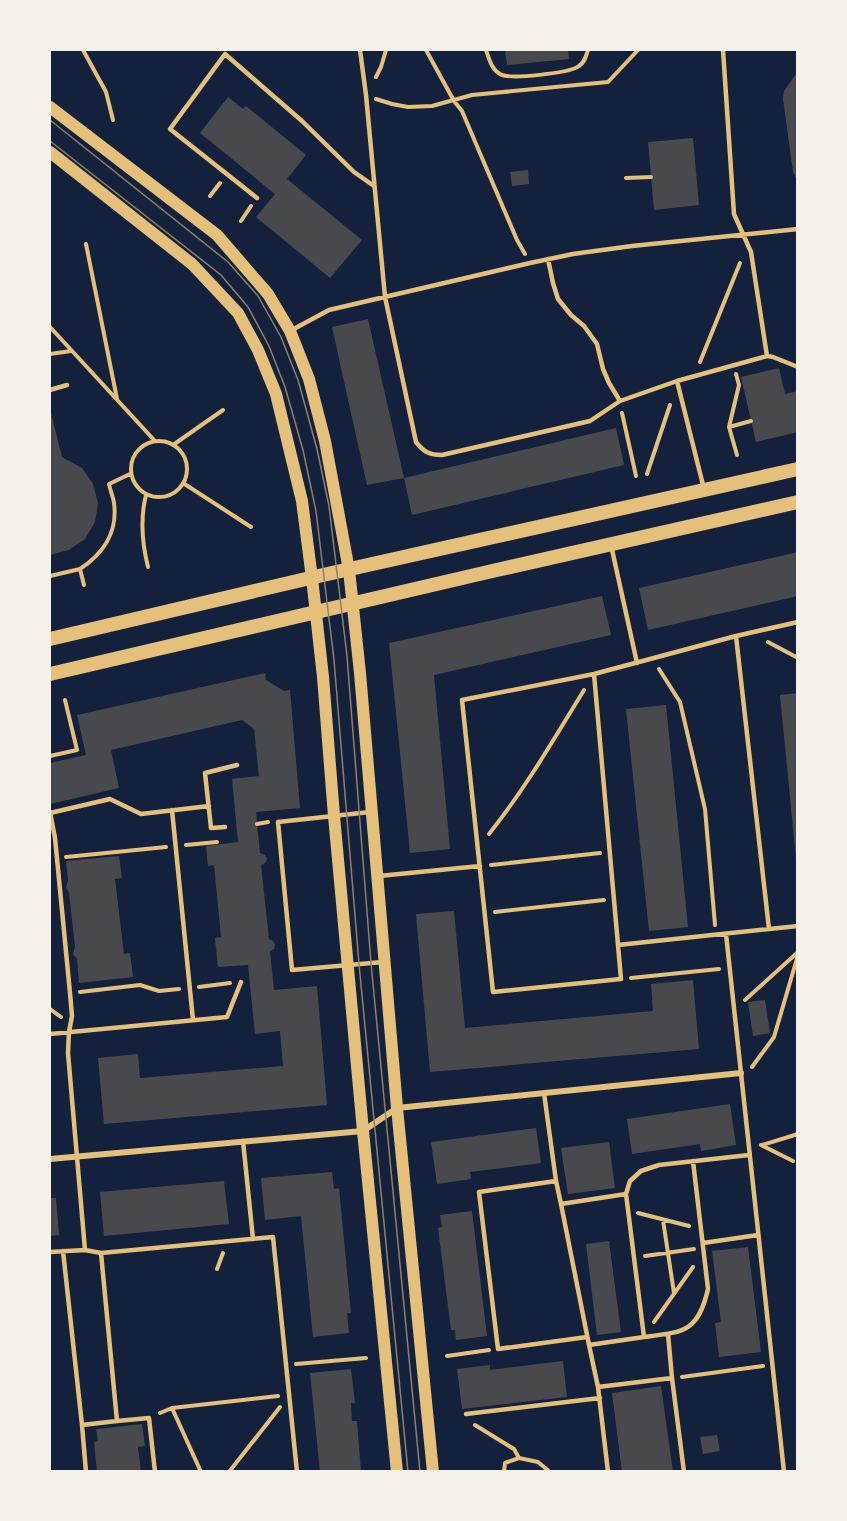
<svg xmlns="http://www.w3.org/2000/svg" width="847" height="1521" font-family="Commissioner,sans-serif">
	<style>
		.building { fill: #48494c }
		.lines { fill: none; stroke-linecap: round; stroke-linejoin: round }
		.path { stroke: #e5c07b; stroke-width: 4 }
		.service { stroke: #e5c07b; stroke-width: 4.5 }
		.minor { stroke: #e5c07b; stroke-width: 6 }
		.secondary { stroke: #e5c07b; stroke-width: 12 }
		.primary { stroke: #e5c07b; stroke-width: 14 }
		.tram { stroke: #918062; stroke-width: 1.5 }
	</style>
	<rect width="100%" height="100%" fill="#14213d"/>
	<path class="building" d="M505,50H568L569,59L507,65Z
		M798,71V182L793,172L783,99L784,91Z
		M228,97L243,109L246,106L306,155L287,179L362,240L330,278L256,217L275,194L200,133Z
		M693,138L699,205L654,210L648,142Z
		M528,170L529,184L512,186L510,172Z
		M368,319L404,478L616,428L624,465L412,515L404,478L367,485L339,359L332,327Z
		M779,368L785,394L798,391V432L756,442L741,377Z
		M50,409L62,457L82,468L93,484L98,503L95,522L85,539L69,550L50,555Z
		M798,552V596L648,630L639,588Z
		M602,596L611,635L434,675L450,849L410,853L389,643Z
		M265,673L266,680L284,691L290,690L300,808L256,812L260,853L265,855L267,859L265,863L261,865L269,939L273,941L275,945L274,949L270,951L274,990L317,986L327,1105L104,1124L98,1058L138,1054L140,1078L283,1066L280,1031L255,1034L248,965L218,967L215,938L221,937L214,865L208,866L206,846L238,842L232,779L259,776L254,729L242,720L111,750L119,788L50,804V763L86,755L77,715Z
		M798,693V859H796L780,695Z
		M666,705L688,927L649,931L626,709Z
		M119,856L122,878L115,879L124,954L130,953L133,977L79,983L77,959L73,954L75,947L69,893L66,887L68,880L66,861Z
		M454,911L465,1028L653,1011L651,984L693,980L699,1049L430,1072L416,914Z
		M765,1000L770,1033L753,1036L748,1002Z
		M730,1104L736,1145L701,1151L700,1144L632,1154L627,1119Z
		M536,1128L541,1163L470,1172L471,1179L437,1184L431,1142Z
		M609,1142L615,1188L568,1194L561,1148Z
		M332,1172L334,1189L339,1188L351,1313H347L349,1333L313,1337L301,1216L265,1220L261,1178Z
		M224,1181L229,1224L104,1236L100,1192Z
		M50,1198H56L59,1235L50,1236Z
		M472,1211L487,1336L456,1340L455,1330H451L438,1228L442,1227L440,1215Z
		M609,1241L621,1332L597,1335L586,1244Z
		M748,1247L761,1352L719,1357L715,1323L721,1322L712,1251Z
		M563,1361L567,1397L462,1409L457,1369L490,1365V1370Z
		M351,1369L355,1403H351L352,1421H357L361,1472H320L310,1373Z
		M661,1386L673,1472H622L612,1393Z
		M142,1424L145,1446L138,1447L141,1472H97L94,1442L98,1441L96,1429Z
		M717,1435L720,1451L703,1454L700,1437Z"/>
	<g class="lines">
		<path class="path" d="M83,50L106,92L113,120
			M426,50L454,101L462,111L517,240L525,254
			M486,50C489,58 491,69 500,74C509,80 570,73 579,66C585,62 586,56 588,50
			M376,77L381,67L386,50
			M376,99L392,104L408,107L432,106L472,95L608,82L638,50
			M626,178L651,177
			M210,196L220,183
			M241,221L251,206
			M86,244L117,399
			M50,327L155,441
			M50,354L71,351
			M700,362L740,263
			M736,374L739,385L729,427L737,455
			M622,413L636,476
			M729,427L751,421
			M131 469a28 28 0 1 1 56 0a28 28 0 1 1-56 0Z
			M173,445L223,410
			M647,474L670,405
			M183,483L251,527
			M146,495C140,519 142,543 148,567
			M50,576L80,569
			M84,585L80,569C103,554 118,532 114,503C113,496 110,490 109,484L130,474
			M768,642L798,658
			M659,669L680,702L705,809L715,925
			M50,756L77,750L65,700
			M257,824L268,822
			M489,834C525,789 554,739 584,690
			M186,845L217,842
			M66,857L166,847
			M491,865L600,853
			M495,912L604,900
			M631,978L719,969
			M199,987L230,983
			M80,992L140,985L159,991L179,989
			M745,1000L797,953
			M50,1009L61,1017
			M752,1067L774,1037L798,955
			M761,1145L793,1161
			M762,1145L798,1134
			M638,1213L689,1226
			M663,1220L674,1293
			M645,1256L694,1249
			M217,1269L223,1253
			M654,1322L693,1267
			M447,1356L489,1350
			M296,1364L366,1358
			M682,1377L763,1366
			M172,1408L278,1396
			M160,1413L172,1408L201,1472
			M475,1425L514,1449L519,1458
			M229,1472L280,1407
			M504,1472L505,1463L519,1458L538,1462L550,1472"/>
		<path class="service" d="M360,50L366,95L385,297L416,442C424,452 429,455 442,455L590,421L620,401L677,381L767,356L773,357L798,367
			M723,50L734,214L751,252L767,356
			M257,198L170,129L225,54L302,121L354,172L374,186
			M548,259L553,283L558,299L571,315L584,326L597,344L603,369L609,383L620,401
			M290,331L329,310L530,263L573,254L632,246L798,229
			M677,381L704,489
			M50,390L67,385
			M611,545L637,663
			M736,636L769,929
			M594,674L621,979L493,992L462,700L594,674L736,636L798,622
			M172,810L193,1020
			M50,812L55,838L70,993L72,1016L69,1032L68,1053L85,1250
			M370,812L278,822L292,970L383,962
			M50,813L110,799L141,814L209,806
			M225,827L211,828L205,773L237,765
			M379,876L480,866
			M726,934L784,1472
			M618,945L798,926
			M50,1034L227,1017L241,982
			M544,1093L556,1181L561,1204L626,1194L630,1181L641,1171L659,1165L749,1155
			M243,1141L253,1239
			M556,1181L479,1192L498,1349L587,1337
			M561,1204L589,1345L644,1337L626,1194
			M703,1243L758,1235
			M63,1251L82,1425
			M50,1252L85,1250L101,1253L273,1237L297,1472
			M668,1334L672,1378
			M644,1337C684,1332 698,1332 708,1289L693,1161
			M589,1345L598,1387L672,1378L684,1472
			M598,1387L608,1472
			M466,1414L600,1398
			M117,1421L149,1418L155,1472
			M86,1472L82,1425L117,1421L101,1253"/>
		<path class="minor" d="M50,1159L363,1131L397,1108L741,1073"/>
		<path class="secondary" d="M50,107L217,235L268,294L290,331L309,379L325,441L349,570L360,673L397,1108L433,1472
			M50,152L192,264L238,313L258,350L276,394L302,501L312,578L323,677L334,816L363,1131L397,1472"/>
		<path class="primary" d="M50,639L323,575L798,469
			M50,674L488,572L798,502"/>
		<path class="tram" d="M50,120L228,262L258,296L281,337L298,380L317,449L329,506L347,656L371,963L420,1472
			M50,141L221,275L248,307L269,346L285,387L303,450L316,511L334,660L359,964L408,1472"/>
	</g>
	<rect width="847" height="1521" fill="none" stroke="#f6f1e7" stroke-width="102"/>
</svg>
